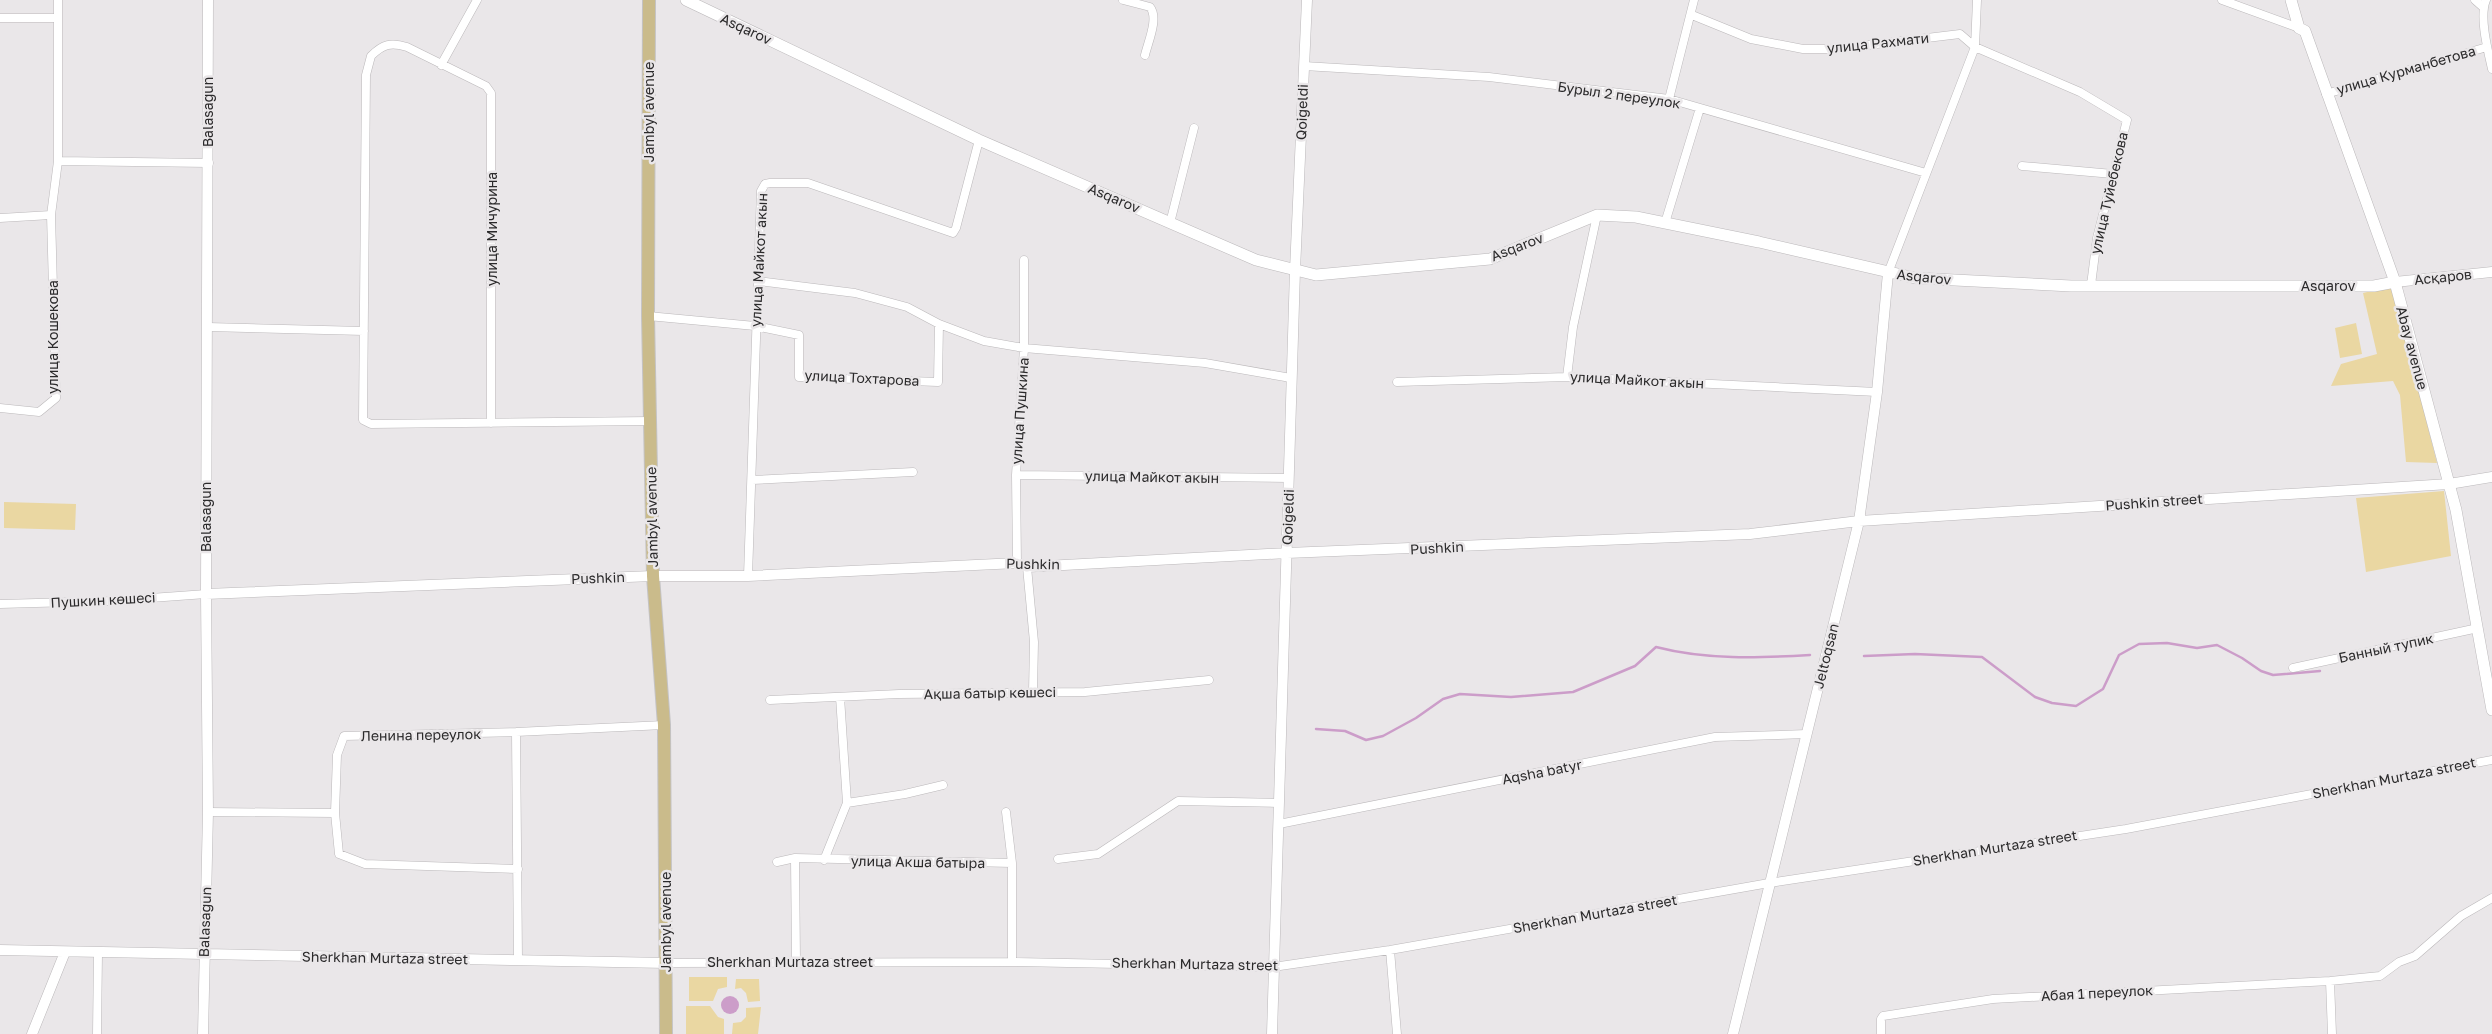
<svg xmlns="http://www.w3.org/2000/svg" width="2492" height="1034" font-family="'Golos Text',sans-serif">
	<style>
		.green { fill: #ead7a2 }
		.water { fill: #cc9dc9 }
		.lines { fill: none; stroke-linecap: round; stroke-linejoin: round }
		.stream { stroke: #cc9dc9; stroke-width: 2.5 }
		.minor-casing { stroke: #bbb8ba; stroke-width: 9 }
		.tertiary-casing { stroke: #bbb8ba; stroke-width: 11 }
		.secondary-casing { stroke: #bbb8ba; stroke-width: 12 }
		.primary-casing { stroke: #c4c3c4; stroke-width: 14 }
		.minor { stroke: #fff; stroke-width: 8 }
		.tertiary { stroke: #fff; stroke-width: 10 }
		.secondary { stroke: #fff; stroke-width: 11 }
		.primary { stroke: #cabb8b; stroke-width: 12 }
		.labels { text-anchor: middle; stroke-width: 5; stroke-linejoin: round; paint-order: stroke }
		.street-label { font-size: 14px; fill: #2b2a2b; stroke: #eae7e9 }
	</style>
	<rect width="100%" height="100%" fill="#eae7e9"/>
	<path class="green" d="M2402,284L2412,364L2437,463L2406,462L2400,395L2393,381L2331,386L2341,364L2377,354L2363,293Z
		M2356,323L2362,354L2340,358L2335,328Z
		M2444,491L2451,556L2366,572L2356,498Z
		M4,502L76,504L75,530L4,528Z
		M689,977H727V987L718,989L713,1001H689Z
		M736,979H759L760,1001L748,1002L746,993L741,988L735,989Z
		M686,1006H710L718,1017L724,1019V1034H686Z
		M761,1007L758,1034H732L733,1023L741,1022L746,1017V1008Z"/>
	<path class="water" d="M721 1005a9 9 0 1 1 18 0a9 9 0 1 1-18 0Z"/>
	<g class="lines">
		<path class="stream" d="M1864,656L1915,654L1982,657L2035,697L2052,703L2076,706L2103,689L2119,655L2139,644L2167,643L2197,648L2217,645L2242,658L2261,671L2273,675L2320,671
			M1316,729L1345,731L1366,740L1383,736L1416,718L1443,699L1460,694L1511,697L1573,692L1635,666L1656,647C1706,660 1758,658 1810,655"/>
		<g class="minor-casing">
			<path id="minor" d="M1123,0L1150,7C1159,18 1148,42 1145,55
				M2222,0L2299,28
				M2475,0L2483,7
				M2486,0C2479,17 2488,51 2492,69
				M1692,15L1751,39L1803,49H1835L1960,34L1975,47L2080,92L2127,120L2097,238L2091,285
				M0,18H58V161L209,163
				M58,18V0
				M441,65L477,0
				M1304,66L1489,77L1669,99L1926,173
				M2326,94L2487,47
				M1669,99L1694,0
				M2022,166L2113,174
				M0,218L51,215
				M1170,223L1194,128
				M1665,223L1700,108
				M1888,273L1975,47L1977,0
				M758,281L855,293L907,307L939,324L984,341L1024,348L1205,363L1291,378
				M648,316L755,326L799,335V377L938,382L939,324
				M208,327L364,331
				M1567,377L1573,327L1597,215
				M1397,382L1567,377L1877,392
				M0,408L39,412L56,398L51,215L58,161
				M491,423V93L486,86L407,47C391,42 383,44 371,56L366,75L363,420L371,424L651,421
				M1016,475L1289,478
				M752,480L913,472
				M1017,563L1016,475L1024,348V260
				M1027,567L1034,642L1033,692
				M748,576L761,191L765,184L770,183H808L953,233L956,228L979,140
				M0,604L109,601L206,594
				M2293,668L2478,628
				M770,700L899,694L1085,692L1209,680
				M516,732L518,960
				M847,803L905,794L943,785
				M208,812L335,813L339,854L365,864L518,869
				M1006,812L1012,863V962
				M335,813L337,755L344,736L516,732L664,725
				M1279,824L1715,737L1807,734
				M795,858L796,961
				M1058,859L1098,854L1178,801L1279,803
				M824,860L847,803L840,697
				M777,862L795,858L1012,863
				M1390,950L1397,1034
				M667,963L1012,962L1273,967L1390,950L1769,883L2126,829L2492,760
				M2330,981L2332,1034
				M97,1034L98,953
				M1881,1034V1019L1883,1016L1993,999L2330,981L2380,976L2399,962L2415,956L2461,916L2492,898"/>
		</g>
		<g class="tertiary-casing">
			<path id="tertiary" d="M2395,282L2492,272
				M206,594L653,576H748L1017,563L1027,567L1287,553L1750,534L1859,521L2449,484L2492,477
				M0,950L667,963
				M32,1034L65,952
				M203,1034L208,812L206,594L208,0
				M1272,1034L1295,270L1307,0
				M1733,1034L1859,521L1877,392L1888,273"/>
		</g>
		<g class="secondary-casing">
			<path id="secondary" d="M686,0L979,140L1256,260L1316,275L1490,259L1597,215L1636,217L1759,242L1915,278L2071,286H2374L2395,282
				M2291,0L2299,28L2305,31L2395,282L2456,510L2492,710"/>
		</g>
		<g class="primary-casing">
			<path id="primary" d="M649,0L648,316L653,576L664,725L666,1034"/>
		</g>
		<use href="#minor" class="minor"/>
		<use href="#tertiary" class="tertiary"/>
		<use href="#secondary" class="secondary"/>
		<use href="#primary" class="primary"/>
	</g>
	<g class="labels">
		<g class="street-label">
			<text transform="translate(746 29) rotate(25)" y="5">Asqarov</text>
			<text transform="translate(1878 43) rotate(-6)" y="5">улица Рахмати</text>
			<text transform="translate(2406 70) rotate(-16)" y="5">улица Курманбетова</text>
			<text transform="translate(1619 95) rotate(8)" y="5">Бурыл 2 переулок</text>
			<text transform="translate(208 112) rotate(-90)" y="5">Balasagun</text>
			<text transform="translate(649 112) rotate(-90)" y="5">Jambyl avenue</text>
			<text transform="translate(1302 112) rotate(-88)" y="5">Qoigeldi</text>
			<text transform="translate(2109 193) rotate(-77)" y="5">улица Туйебекова</text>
			<text transform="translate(1114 198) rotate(23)" y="5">Asqarov</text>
			<text transform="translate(492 229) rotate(-90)" y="5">улица Мичурина</text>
			<text transform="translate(1517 247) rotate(-21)" y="5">Asqarov</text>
			<text transform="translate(759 260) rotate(-87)" y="5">улица Майкот акын</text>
			<text transform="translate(1924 277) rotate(6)" y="5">Asqarov</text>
			<text transform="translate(2443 277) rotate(-6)" y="5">Асқаров</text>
			<text x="2328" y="291">Asqarov</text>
			<text transform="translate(53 337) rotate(-90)" y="5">улица Кошекова</text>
			<text transform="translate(2412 348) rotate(75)" y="5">Abay avenue</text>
			<text transform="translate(862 378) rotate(3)" y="5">улица Тохтарова</text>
			<text transform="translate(1637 380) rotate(3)" y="5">улица Майкот акын</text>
			<text transform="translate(1020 411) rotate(-86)" y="5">улица Пушкина</text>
			<text transform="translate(1152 477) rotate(1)" y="5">улица Майкот акын</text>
			<text transform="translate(2154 502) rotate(-4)" y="5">Pushkin street</text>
			<text transform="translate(206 517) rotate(-90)" y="5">Balasagun</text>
			<text transform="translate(652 517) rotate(-91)" y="5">Jambyl avenue</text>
			<text transform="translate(1288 517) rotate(-88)" y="5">Qoigeldi</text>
			<text transform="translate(1437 548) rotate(-3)" y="5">Pushkin</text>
			<text transform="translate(1033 564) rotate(1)" y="5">Pushkin</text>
			<text transform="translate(598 578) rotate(-2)" y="5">Pushkin</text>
			<text transform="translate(103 600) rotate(-3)" y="5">Пушкин көшесі</text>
			<text transform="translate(2386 648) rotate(-12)" y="5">Банный тупик</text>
			<text transform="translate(1826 656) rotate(-76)" y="5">Jeltoqsan</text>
			<text transform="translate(990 693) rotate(-1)" y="5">Ақша батыр көшесі</text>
			<text transform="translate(421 735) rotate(-1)" y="5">Ленина переулок</text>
			<text transform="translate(1542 772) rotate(-11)" y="5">Aqsha batyr</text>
			<text transform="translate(2394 778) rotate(-11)" y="5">Sherkhan Murtaza street</text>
			<text transform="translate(1995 848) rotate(-9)" y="5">Sherkhan Murtaza street</text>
			<text transform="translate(918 862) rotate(1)" y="5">улица Акша батыра</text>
			<text transform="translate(1595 914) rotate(-10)" y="5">Sherkhan Murtaza street</text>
			<text transform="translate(205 922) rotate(-88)" y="5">Balasagun</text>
			<text transform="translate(666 922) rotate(-90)" y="5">Jambyl avenue</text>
			<text transform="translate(385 958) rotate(1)" y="5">Sherkhan Murtaza street</text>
			<text x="790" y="967">Sherkhan Murtaza street</text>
			<text transform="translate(1195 964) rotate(1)" y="5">Sherkhan Murtaza street</text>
			<text transform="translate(2097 993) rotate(-3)" y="5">Абая 1 переулок</text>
		</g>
	</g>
</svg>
